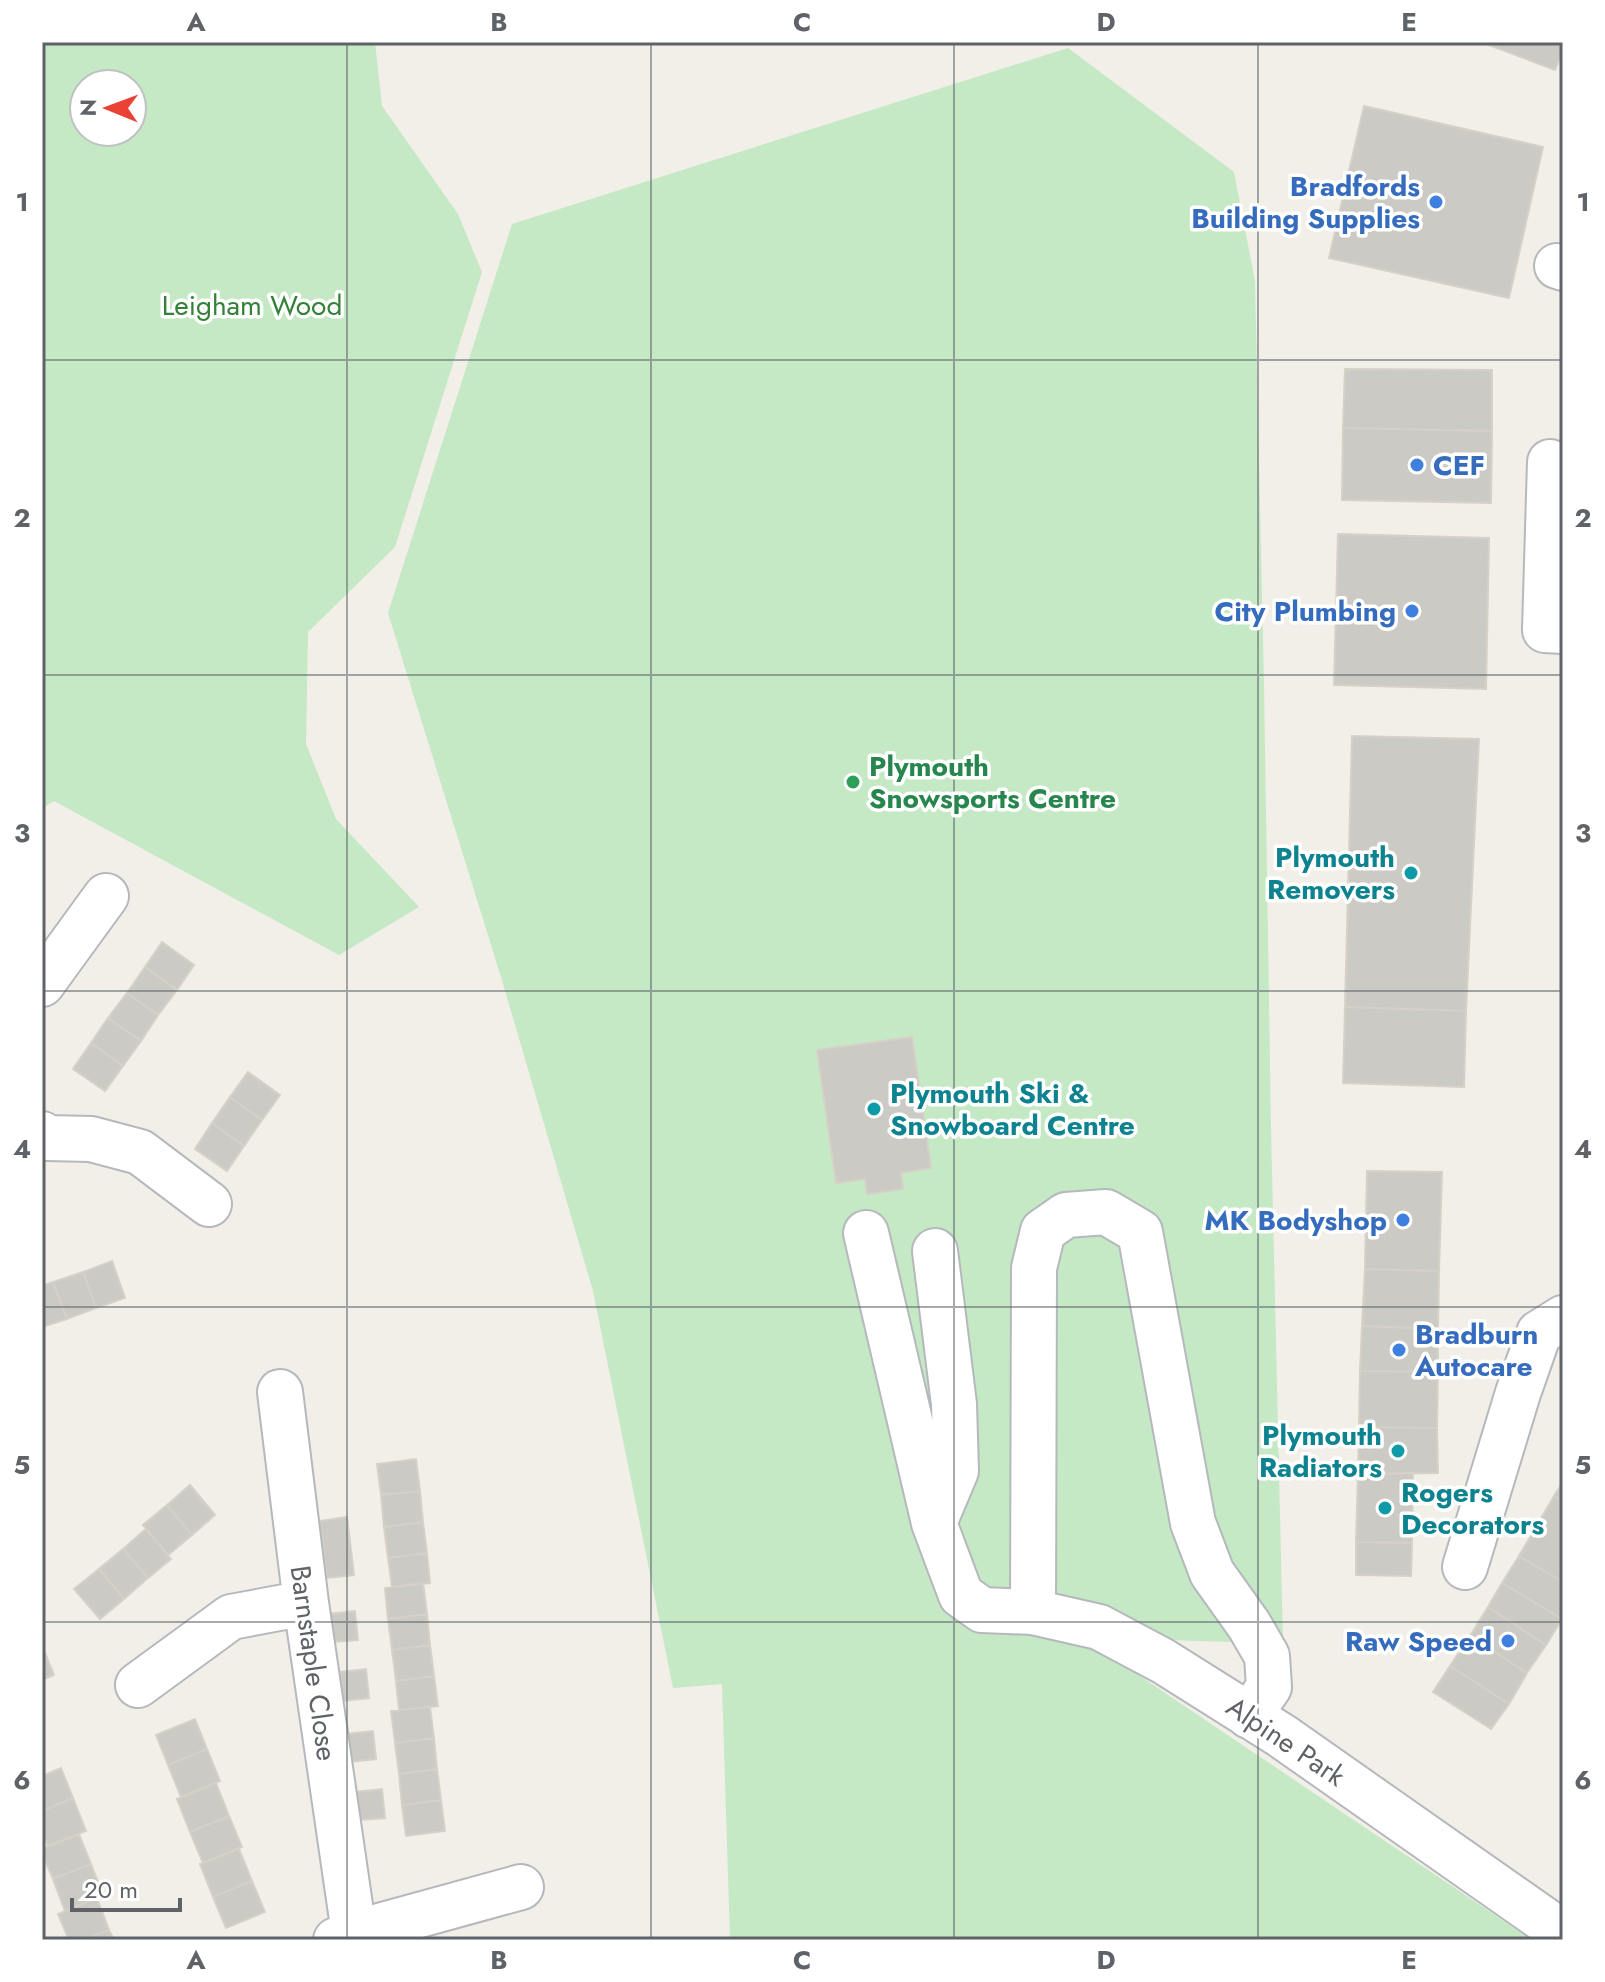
<svg xmlns="http://www.w3.org/2000/svg" width="1605" height="1982" font-family="Jost,sans-serif">
	<style>
		.green { fill: #c5e8c5; fill-rule: evenodd }
		.building { fill: #cccac5; stroke: #d6d1c6; stroke-width: 2 }
		.lines { fill: none; stroke-linecap: round; stroke-linejoin: round }
		.minor-casing { stroke: #b5b8bc; stroke-width: 48 }
		.minor { stroke: #fff; stroke-width: 44 }
		.grid { fill: none; stroke: #5f6368; stroke-width: 2; stroke-opacity: 0.55 }
		.shop-dot { fill: #3f7fe0; stroke: #fff; stroke-width: 3 }
		.leisure-dot { fill: #2e9e5b; stroke: #fff; stroke-width: 3 }
		.culture-dot { fill: #0f9aa8; stroke: #fff; stroke-width: 3 }
		.labels { text-anchor: middle; stroke-width: 7; stroke-linejoin: round; paint-order: stroke }
		.shop-label { font-size: 28px; font-weight: bold; fill: #366cbe; stroke: #fff; text-anchor: end }
		.park-label { font-size: 28px; fill: #348238; stroke: #fff }
		.leisure-label { font-size: 28px; font-weight: bold; fill: #27864d; stroke: #fff; text-anchor: start }
		.culture-label { font-size: 28px; font-weight: bold; fill: #0d838f; stroke: #fff; text-anchor: end }
		.street-label { font-size: 28px; fill: #5f6368; stroke: #fff }
		.neatline { fill: none; stroke: #5f6368; stroke-width: 3 }
		.grid-label { font-size: 26px; text-anchor: middle; font-weight: bold; fill: #5f6368 }
	</style>
	<rect width="100%" height="100%" fill="#f1efe8"/>
	<path class="green" d="M42,42H375L382,106L458,214L482,272L395,547L308,632L306,744L336,819L419,907L339,955L54,801L42,808ZM84,84H132V132H84Z
		M1068,48L1234,172L1255,281L1264,686L1271,1128L1283,1644L1082,1637L1532,1940H730L722,1684L673,1688L593,1291L501,977L388,613L512,224Z"/>
	<path class="building" d="M1481,42H1563V50L1555,70Z
		M1364,106L1543,147L1509,298L1329,258Z
		M1345,369L1492,370V431L1343,428Z
		M1343,428L1492,431L1491,503L1342,500Z
		M1338,534L1489,538L1486,689L1334,685Z
		M1352,736L1479,739L1466,1011L1345,1007Z
		M162,942L194,965L177,990L145,967Z
		M145,967L177,990L158,1015L127,993Z
		M127,993L158,1015L141,1041L108,1018Z
		M1345,1007L1466,1011L1464,1087L1343,1083Z
		M108,1018L141,1041L123,1066L91,1043Z
		M912,1037L931,1168L901,1173L903,1189L867,1194L865,1179L836,1183L817,1050Z
		M91,1043L123,1066L105,1091L73,1069Z
		M248,1072L280,1095L262,1120L230,1097Z
		M230,1097L262,1120L244,1146L212,1123Z
		M212,1123L244,1146L227,1171L195,1149Z
		M1367,1171L1442,1172L1439,1271L1365,1269Z
		M112,1261L125,1298L96,1308L83,1272Z
		M1365,1269L1439,1271L1438,1329L1362,1326Z
		M83,1272L96,1308L67,1319L53,1282Z
		M53,1282L67,1319L42,1327V1286Z
		M1362,1326L1438,1329V1372L1360,1371Z
		M1360,1371L1438,1372L1437,1428L1359,1427Z
		M1359,1427L1437,1428L1438,1473L1358,1474Z
		M416,1459L420,1491L381,1495L377,1464Z
		M1413,1473L1412,1543L1356,1542L1358,1474Z
		M1563,1482V1501L1554,1496Z
		M190,1485L215,1515L192,1535L167,1505Z
		M420,1491L423,1522L384,1527L381,1495Z
		M1554,1496L1563,1501V1582L1519,1556Z
		M167,1505L192,1535L168,1555L143,1525Z
		M347,1517L354,1575L327,1578L320,1521Z
		M423,1522L427,1553L388,1558L384,1527Z
		M146,1529L171,1559L148,1578L123,1549Z
		M1356,1542L1412,1543L1411,1576L1356,1575Z
		M123,1549L148,1578L124,1599L99,1569Z
		M427,1553L430,1583L392,1587L388,1558Z
		M1519,1556L1563,1582L1562,1619L1502,1583Z
		M99,1569L124,1599L100,1619L74,1589Z
		M423,1583L427,1614L388,1619L385,1588Z
		M1502,1583L1562,1619L1546,1645L1488,1607Z
		M1488,1607L1546,1645L1527,1673L1470,1636Z
		M355,1611L358,1640L332,1642L329,1614Z
		M427,1614L430,1645L392,1650L388,1619Z
		M1470,1636L1527,1673L1509,1704L1450,1666Z
		M430,1645L434,1676L396,1681L392,1650Z
		M42,1646L54,1675L42,1680Z
		M1450,1666L1509,1704L1491,1729L1433,1692Z
		M366,1669L369,1698L343,1701L340,1672Z
		M434,1676L438,1706L399,1710L396,1681Z
		M430,1707L434,1738L395,1743L391,1711Z
		M195,1719L207,1749L168,1765L156,1735Z
		M373,1731L376,1759L350,1762L347,1734Z
		M434,1738L437,1769L399,1774L395,1743Z
		M207,1749L220,1781L181,1797L168,1765Z
		M61,1768L73,1798L42,1811V1776Z
		M437,1769L441,1800L402,1805L399,1774Z
		M216,1783L229,1816L190,1832L177,1799Z
		M382,1789L385,1818L359,1820L356,1792Z
		M73,1798L86,1831L48,1846L42,1832V1811Z
		M441,1800L445,1831L406,1836L402,1805Z
		M229,1816L242,1847L203,1863L190,1832Z
		M79,1834L91,1864L53,1879L42,1853V1849Z
		M239,1849L252,1881L213,1897L200,1864Z
		M91,1864L103,1895L65,1911L53,1879Z
		M252,1881L265,1912L226,1928L213,1897Z
		M97,1898L109,1930L83,1940H69L58,1914Z
		M109,1930L114,1940H83Z"/>
	<g class="lines">
		<g class="minor-casing">
			<path id="minor" d="M1557,266L1563,268
				M1550,462L1545,630L1563,631
				M42,984L106,896
				M42,1134L47,1138L91,1139L140,1152L209,1204
				M866,1233L934,1523L961,1595L982,1610L1033,1612L1099,1627L1163,1661L1282,1736L1563,1933
				M280,1392L306,1603L354,1933
				M934,1523L956,1471L954,1404L935,1251
				M1465,1567L1518,1393L1539,1333L1563,1318
				M1033,1612L1034,1268L1043,1231L1066,1215L1106,1212L1140,1232L1193,1523L1212,1573L1249,1625L1267,1656L1269,1687L1249,1716
				M138,1685L231,1617L306,1603
				M336,1940L354,1933L521,1887"/>
		</g>
		<use href="#minor" class="minor"/>
	</g>
	<path class="grid" d="M347,42V1940M651,42V1940M954,42V1940M1258,42V1940M42,360H1563M42,675H1563M42,991H1563M42,1307H1563M42,1622H1563"/>
	<g class="shop-dot">
		<circle cx="1436" cy="202" r="8"/>
		<circle cx="1417" cy="465" r="8"/>
		<circle cx="1412" cy="611" r="8"/>
		<circle cx="1403" cy="1220" r="8"/>
		<circle cx="1399" cy="1350" r="8"/>
		<circle cx="1508" cy="1641" r="8"/>
	</g>
	<circle class="leisure-dot" cx="853" cy="782" r="8"/>
	<g class="culture-dot">
		<circle cx="1411" cy="873" r="8"/>
		<circle cx="874" cy="1109" r="8"/>
		<circle cx="1398" cy="1451" r="8"/>
		<circle cx="1385" cy="1508" r="8"/>
	</g>
	<g class="labels">
		<g class="shop-label">
			<text x="1420" y="196">Bradfords<tspan x="1420" dy="32">Building Supplies</tspan></text>
			<text x="1433" y="475" text-anchor="start">CEF</text>
			<text x="1396" y="621">City Plumbing</text>
			<text x="1387" y="1230">MK Bodyshop</text>
			<text x="1415" y="1344" text-anchor="start">Bradburn<tspan x="1415" dy="32">Autocare</tspan></text>
			<text x="1492" y="1651">Raw Speed</text>
		</g>
		<g class="park-label">
			<text x="252" y="315">Leigham Wood</text>
		</g>
		<g class="leisure-label">
			<text x="869" y="776">Plymouth<tspan x="869" dy="32">Snowsports Centre</tspan></text>
		</g>
		<g class="culture-label">
			<text x="1395" y="867">Plymouth<tspan x="1395" dy="32">Removers</tspan></text>
			<text x="890" y="1103" text-anchor="start">Plymouth Ski &amp;<tspan x="890" dy="32">Snowboard Centre</tspan></text>
			<text x="1382" y="1445">Plymouth<tspan x="1382" dy="32">Radiators</tspan></text>
			<text x="1401" y="1502" text-anchor="start">Rogers<tspan x="1401" dy="32">Decorators</tspan></text>
		</g>
		<g class="street-label">
			<text transform="translate(314 1663) rotate(82)" y="10">Barnstaple Close</text>
			<text transform="translate(1286 1741) rotate(34)" y="10">Alpine Park</text>
		</g>
	</g>
	<rect width="1605" height="1982" fill="none" stroke="#ffffff" stroke-width="88"/>
	<g transform="translate(108 108) rotate(271)"><circle r="38" fill="#ffffff" stroke="#bfc1c3" stroke-width="2"/>
	<path d="M0-6L14 30L0 20L-14 30Z" fill="#ea4335"/>
	<text y="-12" font-size="22" font-weight="bold" text-anchor="middle" fill="#5f6368">N</text>
	</g>
	<path d="M72 1898v12h108v-12" fill="none" stroke="#5f6368" stroke-width="4"/>
	<text x="84" y="1898" font-size="24" fill="#5f6368" stroke="#ffffff" stroke-width="6" paint-order="stroke">20 m</text>
	<rect x="44" y="44" width="1517" height="1894" class="neatline"/>
	<g class="grid-label">
		<text x="196" y="31">A</text>
		<text x="499" y="31">B</text>
		<text x="802" y="31">C</text>
		<text x="1106" y="31">D</text>
		<text x="1409" y="31">E</text>
		<text x="22" y="211">1</text>
		<text x="1583" y="211">1</text>
		<text x="22" y="527">2</text>
		<text x="1583" y="527">2</text>
		<text x="22" y="842">3</text>
		<text x="1583" y="842">3</text>
		<text x="22" y="1158">4</text>
		<text x="1583" y="1158">4</text>
		<text x="22" y="1474">5</text>
		<text x="1583" y="1474">5</text>
		<text x="22" y="1789">6</text>
		<text x="1583" y="1789">6</text>
		<text x="196" y="1969">A</text>
		<text x="499" y="1969">B</text>
		<text x="802" y="1969">C</text>
		<text x="1106" y="1969">D</text>
		<text x="1409" y="1969">E</text>
	</g>
</svg>
